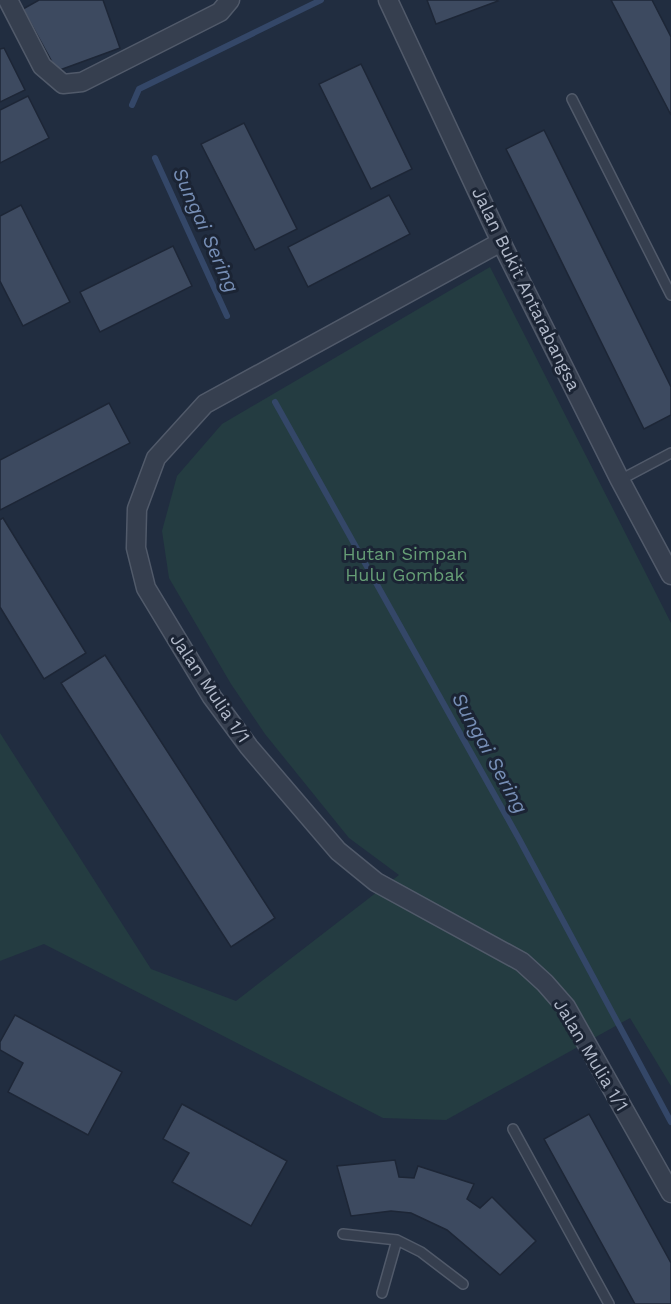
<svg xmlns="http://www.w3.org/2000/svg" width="671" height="1304" font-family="'Work Sans',sans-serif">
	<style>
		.green { fill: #243c41 }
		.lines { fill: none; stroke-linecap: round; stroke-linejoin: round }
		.stream { stroke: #344768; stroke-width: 6 }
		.building { fill: #3d4a60; stroke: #1d2636; stroke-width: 1.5 }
		.service-casing { stroke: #515a6a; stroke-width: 12 }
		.minor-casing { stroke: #515a6a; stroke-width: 21 }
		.service { stroke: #363f4f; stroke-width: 9 }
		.minor { stroke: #363f4f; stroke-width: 18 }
		.labels { text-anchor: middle; stroke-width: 6; stroke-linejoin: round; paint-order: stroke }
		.street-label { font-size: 18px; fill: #b2baca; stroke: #1b2434 }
		.park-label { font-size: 18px; fill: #669e76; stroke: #1b2434 }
		.water-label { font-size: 20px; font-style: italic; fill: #768eb5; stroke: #1b2434 }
	</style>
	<rect width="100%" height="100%" fill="#212d40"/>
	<path class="green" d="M490,267L671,623V1086L630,1018L446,1120L383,1118L44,944L0,961V733L151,969L236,1001L399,875L349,838L265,734L231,684L169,578L162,531L177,476L222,424Z"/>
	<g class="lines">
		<path class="stream" d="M132,105L139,89L321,0
			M155,158L227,316
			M275,402L518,837L671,1122"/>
	</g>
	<path class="building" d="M39,0H103L120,48L57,71L23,9Z
		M427,0H497L498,1L436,24Z
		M611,0H652L671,37V115Z
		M4,48L25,90L0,102V49Z
		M361,64L412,169L371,189L319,84Z
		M28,96L49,138L0,163V110Z
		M244,123L297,229L255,250L201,144Z
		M544,130L671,387V415L644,429L506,149Z
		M389,195L410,234L308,287L288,247Z
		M21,205L70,302L23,326L0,281V216Z
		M173,246L192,286L100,332L80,292Z
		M109,403L130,443L0,510V460Z
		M3,518L86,653L44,679L0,607V520Z
		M105,655L275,918L231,947L61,683Z
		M15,1015L122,1072L88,1135L8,1092L23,1063L0,1050V1042Z
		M182,1104L287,1161L251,1226L172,1182L189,1153L163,1139Z
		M589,1114L671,1263V1304H635L544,1139Z
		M395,1160L399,1177L414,1178L418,1166L474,1184L467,1199L480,1208L492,1197L536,1241L500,1275L447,1230L411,1213L391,1211L351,1216L337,1166Z"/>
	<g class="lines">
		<g class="service-casing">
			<path id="service" d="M572,99L671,295
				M620,480L671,453
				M513,1129L609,1304
				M343,1234L397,1240L421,1252L463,1284
				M382,1293L397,1240"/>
		</g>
		<g class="minor-casing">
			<path id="minor" d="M8,0L42,66L63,84L82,82L220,12L230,0
				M388,0L501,242L620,480L671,575
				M501,242L205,404L156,458L137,509L136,548L146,588L212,697L249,747L338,851L376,882L522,962L545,983L566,1007L671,1193"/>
		</g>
		<use href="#service" class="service"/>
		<use href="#minor" class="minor"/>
	</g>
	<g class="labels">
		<g class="street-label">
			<text transform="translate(526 289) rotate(64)" y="6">Jalan Bukit Antarabangsa</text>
			<text transform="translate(210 688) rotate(56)" y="6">Jalan Mulia 1/1</text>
			<text transform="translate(591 1055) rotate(59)" y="6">Jalan Mulia 1/1</text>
		</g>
		<g class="park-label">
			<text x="405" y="560">Hutan Simpan<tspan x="405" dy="21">Hulu Gombak</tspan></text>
		</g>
		<g class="water-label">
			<text transform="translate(206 230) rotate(66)" y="7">Sungai Sering</text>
			<text transform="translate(490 753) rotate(61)" y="7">Sungai Sering</text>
		</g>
	</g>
</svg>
